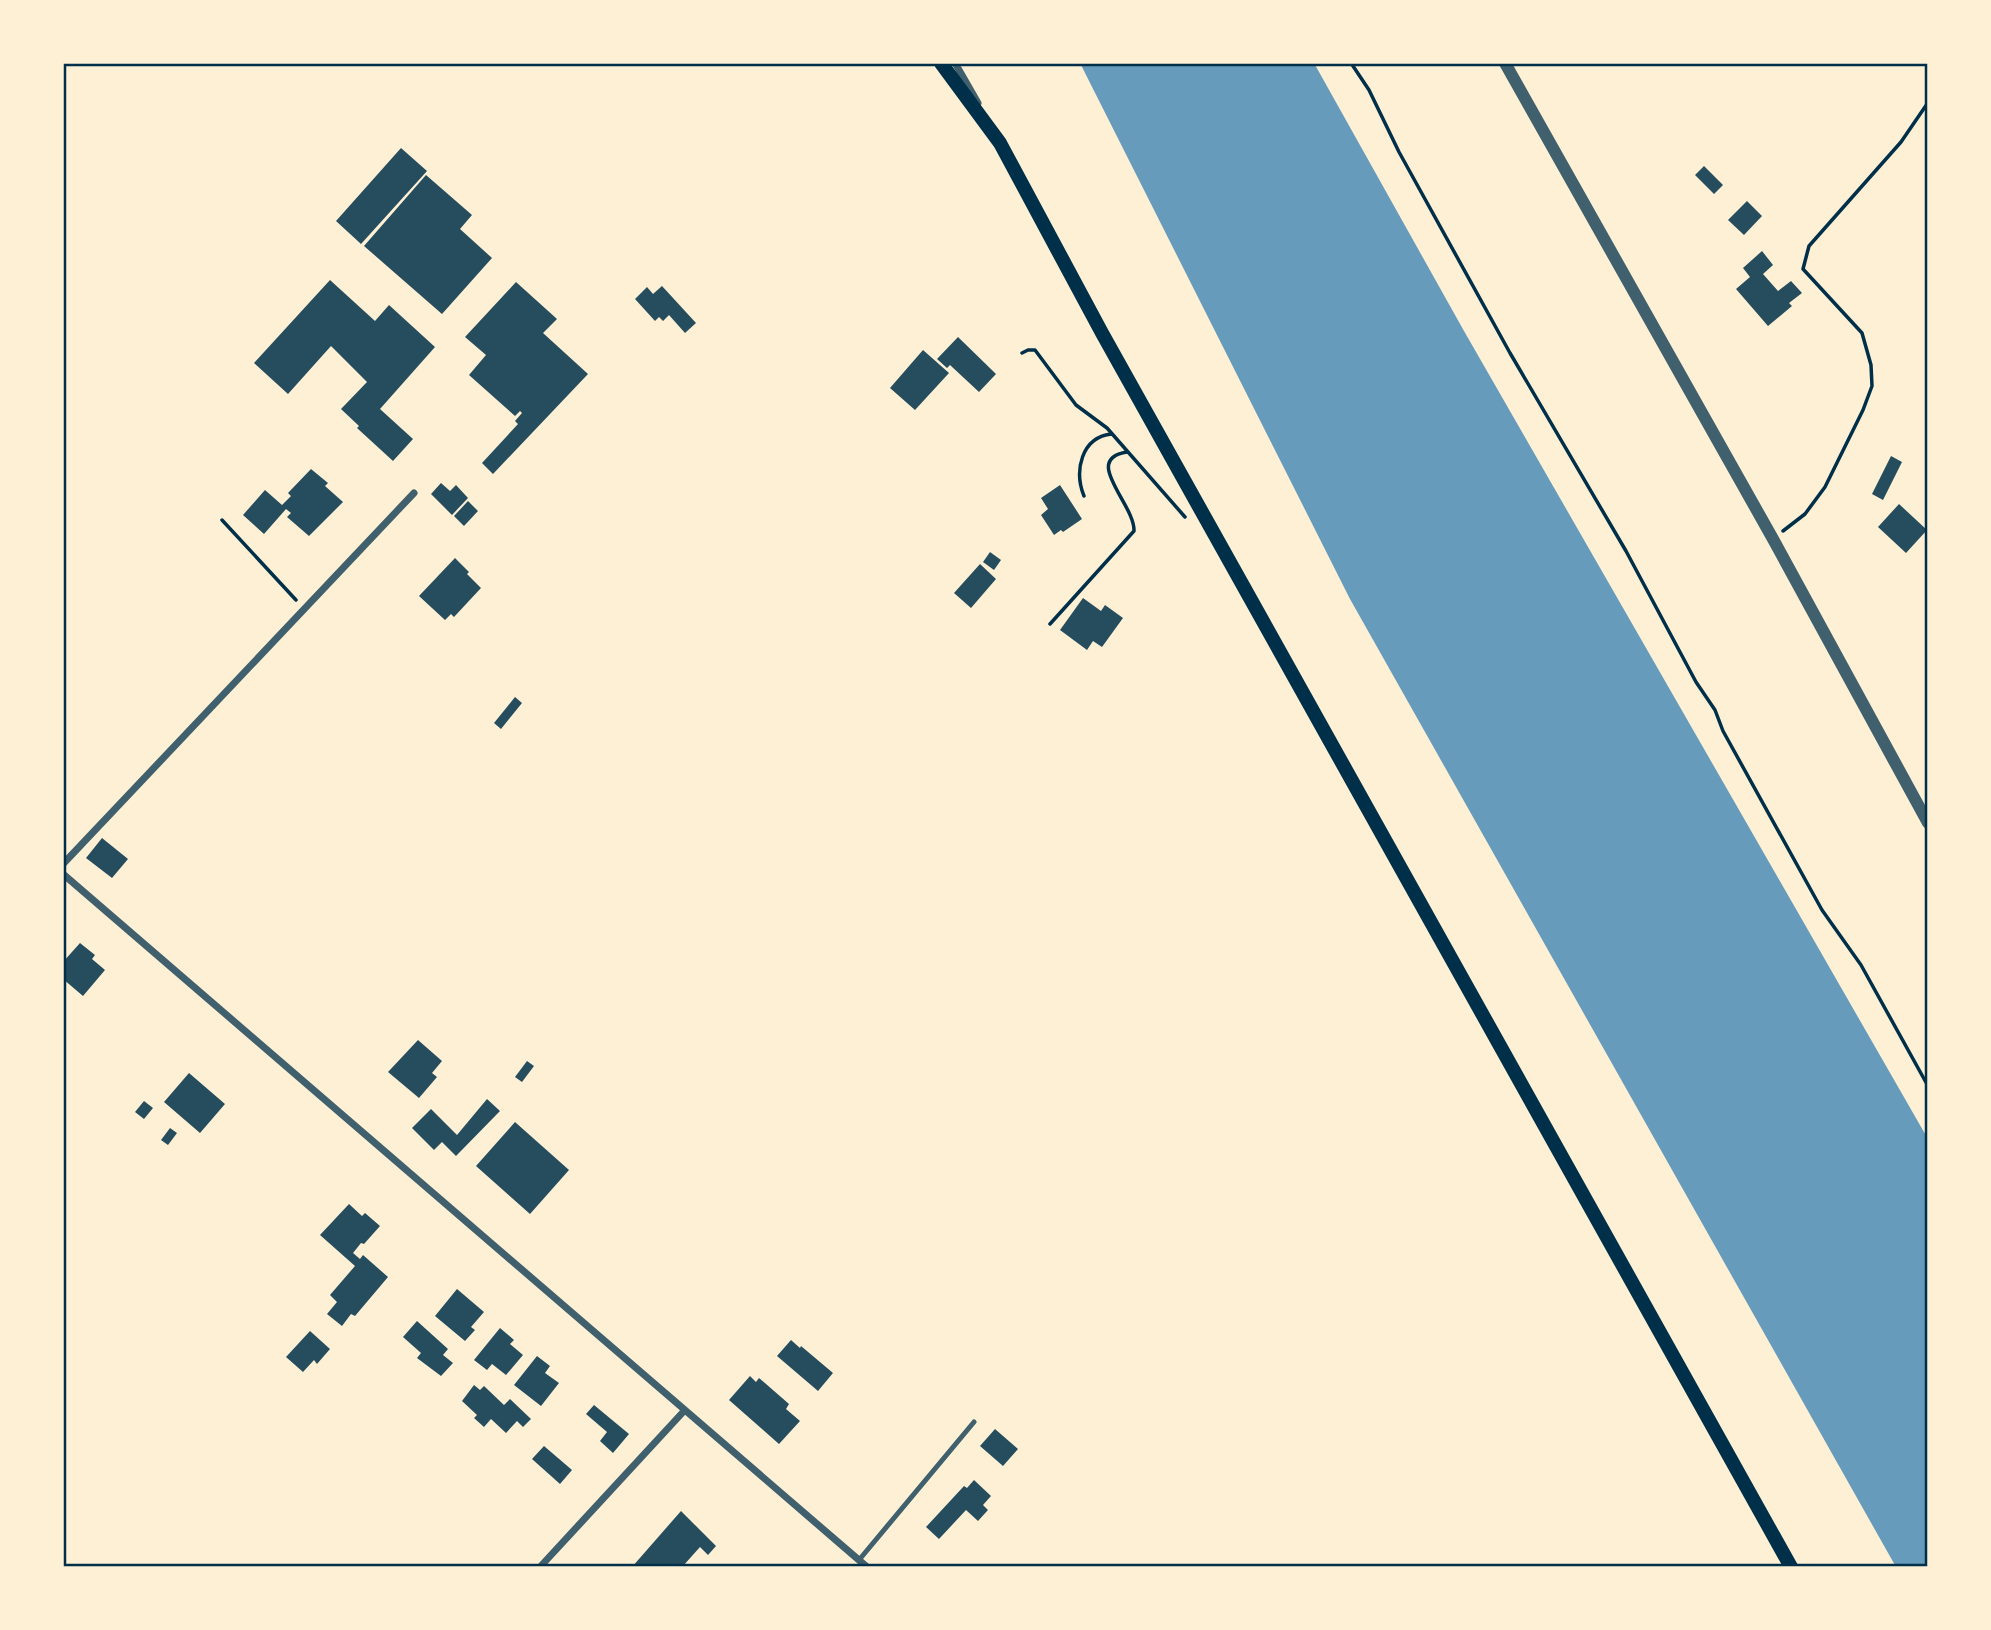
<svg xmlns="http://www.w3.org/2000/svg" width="1991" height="1630" font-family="'DejaVu Sans',sans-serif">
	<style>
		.water { fill: #669bbc }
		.building { fill: #264d5e }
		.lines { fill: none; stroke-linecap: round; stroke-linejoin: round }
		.path { stroke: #003049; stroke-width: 3.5 }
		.service { stroke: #3f606c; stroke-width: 5 }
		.minor { stroke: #3f606c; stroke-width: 7 }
		.tertiary { stroke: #3f606c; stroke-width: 12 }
		.secondary { stroke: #003049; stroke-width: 14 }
		.neatline { fill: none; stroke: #003049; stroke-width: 2.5 }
	</style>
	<rect width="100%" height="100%" fill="#fdf0d5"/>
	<path class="water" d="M1080,63H1314L1464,331L1928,1139V1567H1896L1350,599Z"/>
	<path class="building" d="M401,148L427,171L361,244L336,221Z
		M1704,166L1723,185L1714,194L1695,175Z
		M426,175L472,215L460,229L492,258L442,314L364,246Z
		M1747,201L1762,216L1744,235L1728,220Z
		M1762,251L1773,265L1763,274L1778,291L1791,281L1802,293L1789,303L1792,306L1768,326L1736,289L1750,277L1743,268Z
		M330,280L375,321L389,305L435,347L380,409L413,439L393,461L357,428L359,426L341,409L367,382L331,346L288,394L254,363Z
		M516,282L557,319L543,333L588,374L493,474L482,463L518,424L515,421L522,413L520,411L515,416L469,375L486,355L465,337Z
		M662,286L696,323L685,333L669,315L663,321L659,317L655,321L635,299L647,287L653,294Z
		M958,337L996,374L979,392L950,365L947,368L937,359Z
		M923,350L949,373L915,410L890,388Z
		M1891,456L1902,462L1883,500L1872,494Z
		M311,469L328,483L325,486L343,502L309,536L287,517L291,513L286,509L264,534L243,515L265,490L282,505L291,496L288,493Z
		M441,483L450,491L456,485L468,498L452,515L431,494Z
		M1060,485L1082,519L1063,532L1061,530L1054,535L1041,515L1048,509L1041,498Z
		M468,501L478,511L464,526L454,516Z
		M1899,504L1927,530L1906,553L1878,527Z
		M990,552L1001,560L994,570L983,562Z
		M455,558L469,572L467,574L481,588L454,617L451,614L445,620L419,596Z
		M980,564L996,579L971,608L954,593Z
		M1083,598L1101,611L1105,605L1123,618L1102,647L1093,641L1087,650L1060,630Z
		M515,697L522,703L501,729L494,723Z
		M102,838L128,859L112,878L86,858Z
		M80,943L95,955L92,959L105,970L83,996L63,979V962Z
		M418,1040L442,1061L432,1073L437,1077L419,1098L388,1072Z
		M527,1061L534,1066L522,1082L515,1077Z
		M189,1073L225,1104L200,1133L164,1102Z
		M487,1099L500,1111L456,1156L442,1142L434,1150L412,1128L431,1109L457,1135Z
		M144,1101L153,1108L144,1119L135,1112Z
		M515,1122L569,1170L530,1214L476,1166Z
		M170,1128L177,1133L168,1145L161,1140Z
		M349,1204L362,1216L365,1213L380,1226L364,1244L361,1243L353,1253L360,1259L363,1255L388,1277L355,1316L351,1314L342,1326L327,1314L337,1302L330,1295L355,1266L320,1235Z
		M457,1289L484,1312L471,1327L475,1330L465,1341L435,1316Z
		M417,1321L448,1349L443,1355L453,1363L441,1376L417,1358L421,1353L403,1337Z
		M500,1328L514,1340L510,1344L523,1355L506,1375L492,1364L487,1370L474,1360Z
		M310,1331L330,1349L317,1364L314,1360L303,1372L286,1357Z
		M791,1340L800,1348L801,1346L833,1373L818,1391L777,1356Z
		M537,1356L550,1366L545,1373L559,1383L541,1406L514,1385Z
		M750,1376L756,1382L759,1378L789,1404L786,1409L800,1421L779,1444L729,1400Z
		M474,1385L480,1390L484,1386L504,1405L510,1399L531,1419L523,1427L517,1421L506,1433L491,1419L484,1427L474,1418L477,1415L462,1401Z
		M594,1405L629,1434L613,1453L600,1441L607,1432L586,1414Z
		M995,1429L1018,1449L1003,1466L980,1446Z
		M544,1446L572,1470L560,1484L532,1459Z
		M974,1480L991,1496L983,1505L988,1510L978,1521L966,1510L939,1539L926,1527L964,1486L967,1488Z
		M681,1511L716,1546L708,1555L700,1547L683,1566L681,1564L678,1567H632Z"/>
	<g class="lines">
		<path class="path" d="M1351,63L1369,90L1399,152L1510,353L1626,551L1696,682L1715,710L1723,731L1822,910L1861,965L1928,1086
			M1022,353L1028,350H1035L1076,405L1107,428L1185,517
			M1084,496C1074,471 1081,437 1112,434
			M222,520L296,600
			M1783,531L1805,514L1825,487L1863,410L1872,386L1871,365L1862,333L1803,269L1809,246L1901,142L1927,104L1928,97
			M1050,624L1134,531C1135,504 1081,459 1127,452"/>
		<path class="service" d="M859,1560L974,1422"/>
		<path class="minor" d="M955,63L978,103
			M63,864L414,493
			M63,874L867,1567
			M540,1567L684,1411"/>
		<path class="tertiary" d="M1505,63L1773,539L1928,823"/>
		<path class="secondary" d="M941,63L1000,143L1102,333L1791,1567"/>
	</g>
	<rect width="1991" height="1630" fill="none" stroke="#fdf0d5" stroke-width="130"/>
	<rect x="65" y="65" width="1861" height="1500" class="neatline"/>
</svg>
